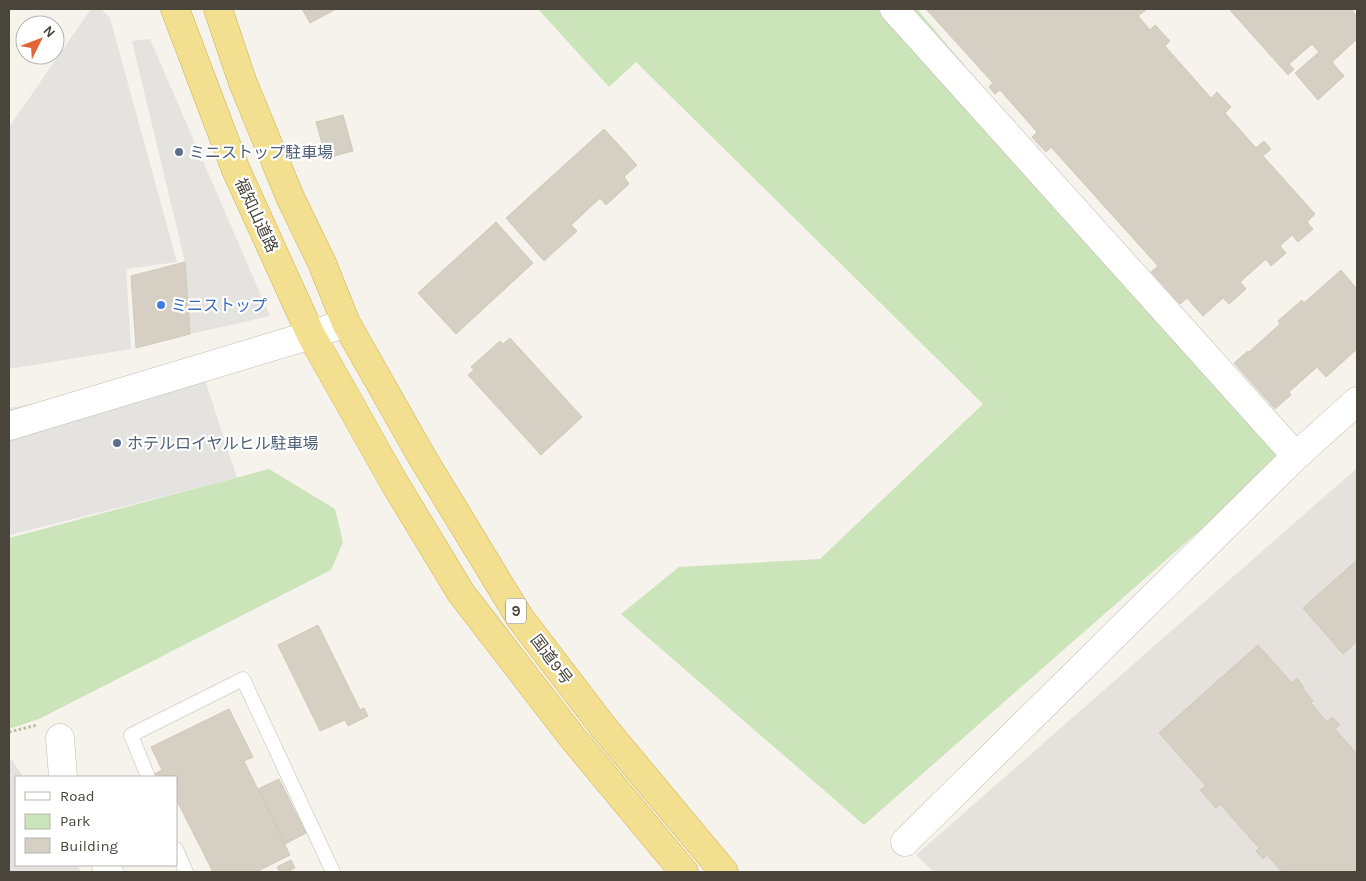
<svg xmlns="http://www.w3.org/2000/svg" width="1366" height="881" font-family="Karla,'Noto Sans JP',sans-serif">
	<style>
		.industrial { fill: #e5e2dd }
		.green { fill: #cce4ba }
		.parking { fill: #e4e3e0 }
		.building { fill: #d5d0c3; stroke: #cfc9b7 }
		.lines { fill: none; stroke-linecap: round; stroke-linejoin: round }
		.service-casing { stroke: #bfbcb0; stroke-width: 15 }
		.minor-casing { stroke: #bfbcb0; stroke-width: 29 }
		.tertiary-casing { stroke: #bfbcb0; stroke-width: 29 }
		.trunk-casing { stroke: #cfaf4c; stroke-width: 29 }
		.path { stroke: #c0b9a2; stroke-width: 3; stroke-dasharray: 2.5 2.5; stroke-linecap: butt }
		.service { stroke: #fff; stroke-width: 14 }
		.minor { stroke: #fff; stroke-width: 28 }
		.tertiary { stroke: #fff; stroke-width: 28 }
		.trunk { stroke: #f2e090; stroke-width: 28 }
		.service-dot { fill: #5c6f8a; stroke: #fff; stroke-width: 2 }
		.shop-dot { fill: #3f7fe0; stroke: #fff; stroke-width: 2 }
		.labels { text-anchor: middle; stroke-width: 4.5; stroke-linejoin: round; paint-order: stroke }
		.shield { fill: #fff; stroke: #807d75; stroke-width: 1 }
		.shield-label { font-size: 15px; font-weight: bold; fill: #49453a }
		.service-label { font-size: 16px; fill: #4e5e75; stroke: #fff; text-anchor: start }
		.street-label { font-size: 16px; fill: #49453a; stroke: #fff }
		.shop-label { font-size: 16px; fill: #366cbe; stroke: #fff; text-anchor: start }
	</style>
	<rect width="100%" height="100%" fill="#f5f3ec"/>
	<path class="industrial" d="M1357,468V872H934L916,855Z
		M9,759L13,761L23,777H16V865H77L81,872H9Z"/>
	<path class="green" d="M538,9H917L1289,452L864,825L621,614L679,567L820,559L983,404L636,62L609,87Z
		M269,469L335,509L343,542L331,570L39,719L9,729V538Z"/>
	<path class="parking" d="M91,9H101L110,18L177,262L126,269L131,349L9,369V127Z
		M150,39L270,316L190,334L185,262L132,41Z
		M203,374L237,478L9,535V408Z"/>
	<path class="building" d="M302,9H336L310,23Z
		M926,9H1147L1138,16L1150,30L1155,25L1170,41L1165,46L1211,98L1217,92L1231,107L1225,113L1256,148L1264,141L1271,149L1263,156L1315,214L1307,222L1313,229L1298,242L1292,235L1280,246L1286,253L1271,266L1266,259L1240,282L1246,289L1229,304L1223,298L1203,316L1187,298L1180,304L1151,272L1158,266L1051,147L1046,152L1032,137L1037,132L1000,90L995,94L989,87L993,83Z
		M1229,9H1351L1357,16V39L1332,62L1344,76L1318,100L1295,73L1319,52L1312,44L1289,64L1294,69L1288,75Z
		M343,115L353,151L326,158L316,122Z
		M604,129L637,165L624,177L629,184L606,205L600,198L571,225L577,231L544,261L506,218Z
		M496,222L533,263L456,334L418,293Z
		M185,262L190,334L136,348L131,276Z
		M1341,270L1357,289V349L1326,377L1317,367L1289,392L1291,395L1275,409L1234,363L1248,351L1249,352L1280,324L1278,321L1302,300L1304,303Z
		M510,338L582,417L541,455L468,375L474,370L471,367L500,341L503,344Z
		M1357,560V641L1343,654L1303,608Z
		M318,625L360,710L364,708L368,716L348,726L345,720L320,731L278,645Z
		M1258,645L1292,683L1297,678L1304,688L1303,689L1313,701L1311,703L1327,722L1332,717L1340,725L1335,729L1357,754V872H1282L1267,855L1263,859L1256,851L1259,848L1220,804L1216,808L1200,790L1206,786L1159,733Z
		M229,709L253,757L244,761L290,855L256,872H213L176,799V777H153L152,775L162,770L151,747Z
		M279,779L306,833L285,844L258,789Z
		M291,860L295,868L287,872H280L277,867Z"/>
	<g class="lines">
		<g class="service-casing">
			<path id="service" d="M148,777L131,735L243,679L333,872
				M176,849L186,872"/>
		</g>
		<g class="minor-casing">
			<path id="minor" d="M894,9L1296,456
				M9,426L311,335L346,323
				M905,842L1296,456L1357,401"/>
		</g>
		<g class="tertiary-casing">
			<path id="tertiary" d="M60,738L63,777
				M106,865L109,872"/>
		</g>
		<g class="trunk-casing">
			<path id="trunk" d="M175,9L236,170L311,335L395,484L461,593L572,737L684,872
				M218,9L243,83L290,197L322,263L346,323L422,457L520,618L604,728L724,872"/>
		</g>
		<path class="path" d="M9,732L37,725"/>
		<use href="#service" class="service"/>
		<use href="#minor" class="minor"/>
		<use href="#tertiary" class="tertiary"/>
		<use href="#trunk" class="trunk"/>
	</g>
	<g class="service-dot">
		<circle cx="179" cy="152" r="5"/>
		<circle cx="117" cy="443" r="5"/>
	</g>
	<circle class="shop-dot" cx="161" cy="305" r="5"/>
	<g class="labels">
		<rect class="shield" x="506" y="598.5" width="20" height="25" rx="4"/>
		<g class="shield-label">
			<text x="516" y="616">9</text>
		</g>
		<g class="service-label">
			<text x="189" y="158">ミニストップ駐車場</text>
			<text x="127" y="449">ホテルロイヤルヒル駐車場</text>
		</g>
		<g class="street-label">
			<text transform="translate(257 215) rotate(65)" y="6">福知山道路</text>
			<text transform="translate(552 659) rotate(53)" y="6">国道9号</text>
		</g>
		<g class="shop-label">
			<text x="171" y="311">ミニストップ</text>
		</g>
	</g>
	<rect width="1366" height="881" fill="none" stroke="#49453a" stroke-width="20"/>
	<rect x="15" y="776" width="162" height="90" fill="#ffffff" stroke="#b6b5b0"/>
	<rect x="25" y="792" width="25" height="8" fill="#ffffff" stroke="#b6b5b0"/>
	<text x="60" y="801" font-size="15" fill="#49453a">Road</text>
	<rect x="25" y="814" width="25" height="15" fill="#cce4ba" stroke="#b6b5b0"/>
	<text x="60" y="826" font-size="15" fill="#49453a">Park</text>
	<rect x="25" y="838" width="25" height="15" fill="#d5d0c3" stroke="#b6b5b0"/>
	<text x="60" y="851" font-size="15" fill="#49453a">Building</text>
	<g transform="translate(40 40) rotate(48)"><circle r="24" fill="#ffffff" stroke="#b6b5b0"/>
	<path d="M0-4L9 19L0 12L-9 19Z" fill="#e56433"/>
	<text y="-8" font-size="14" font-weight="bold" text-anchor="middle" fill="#49453a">N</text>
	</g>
</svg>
